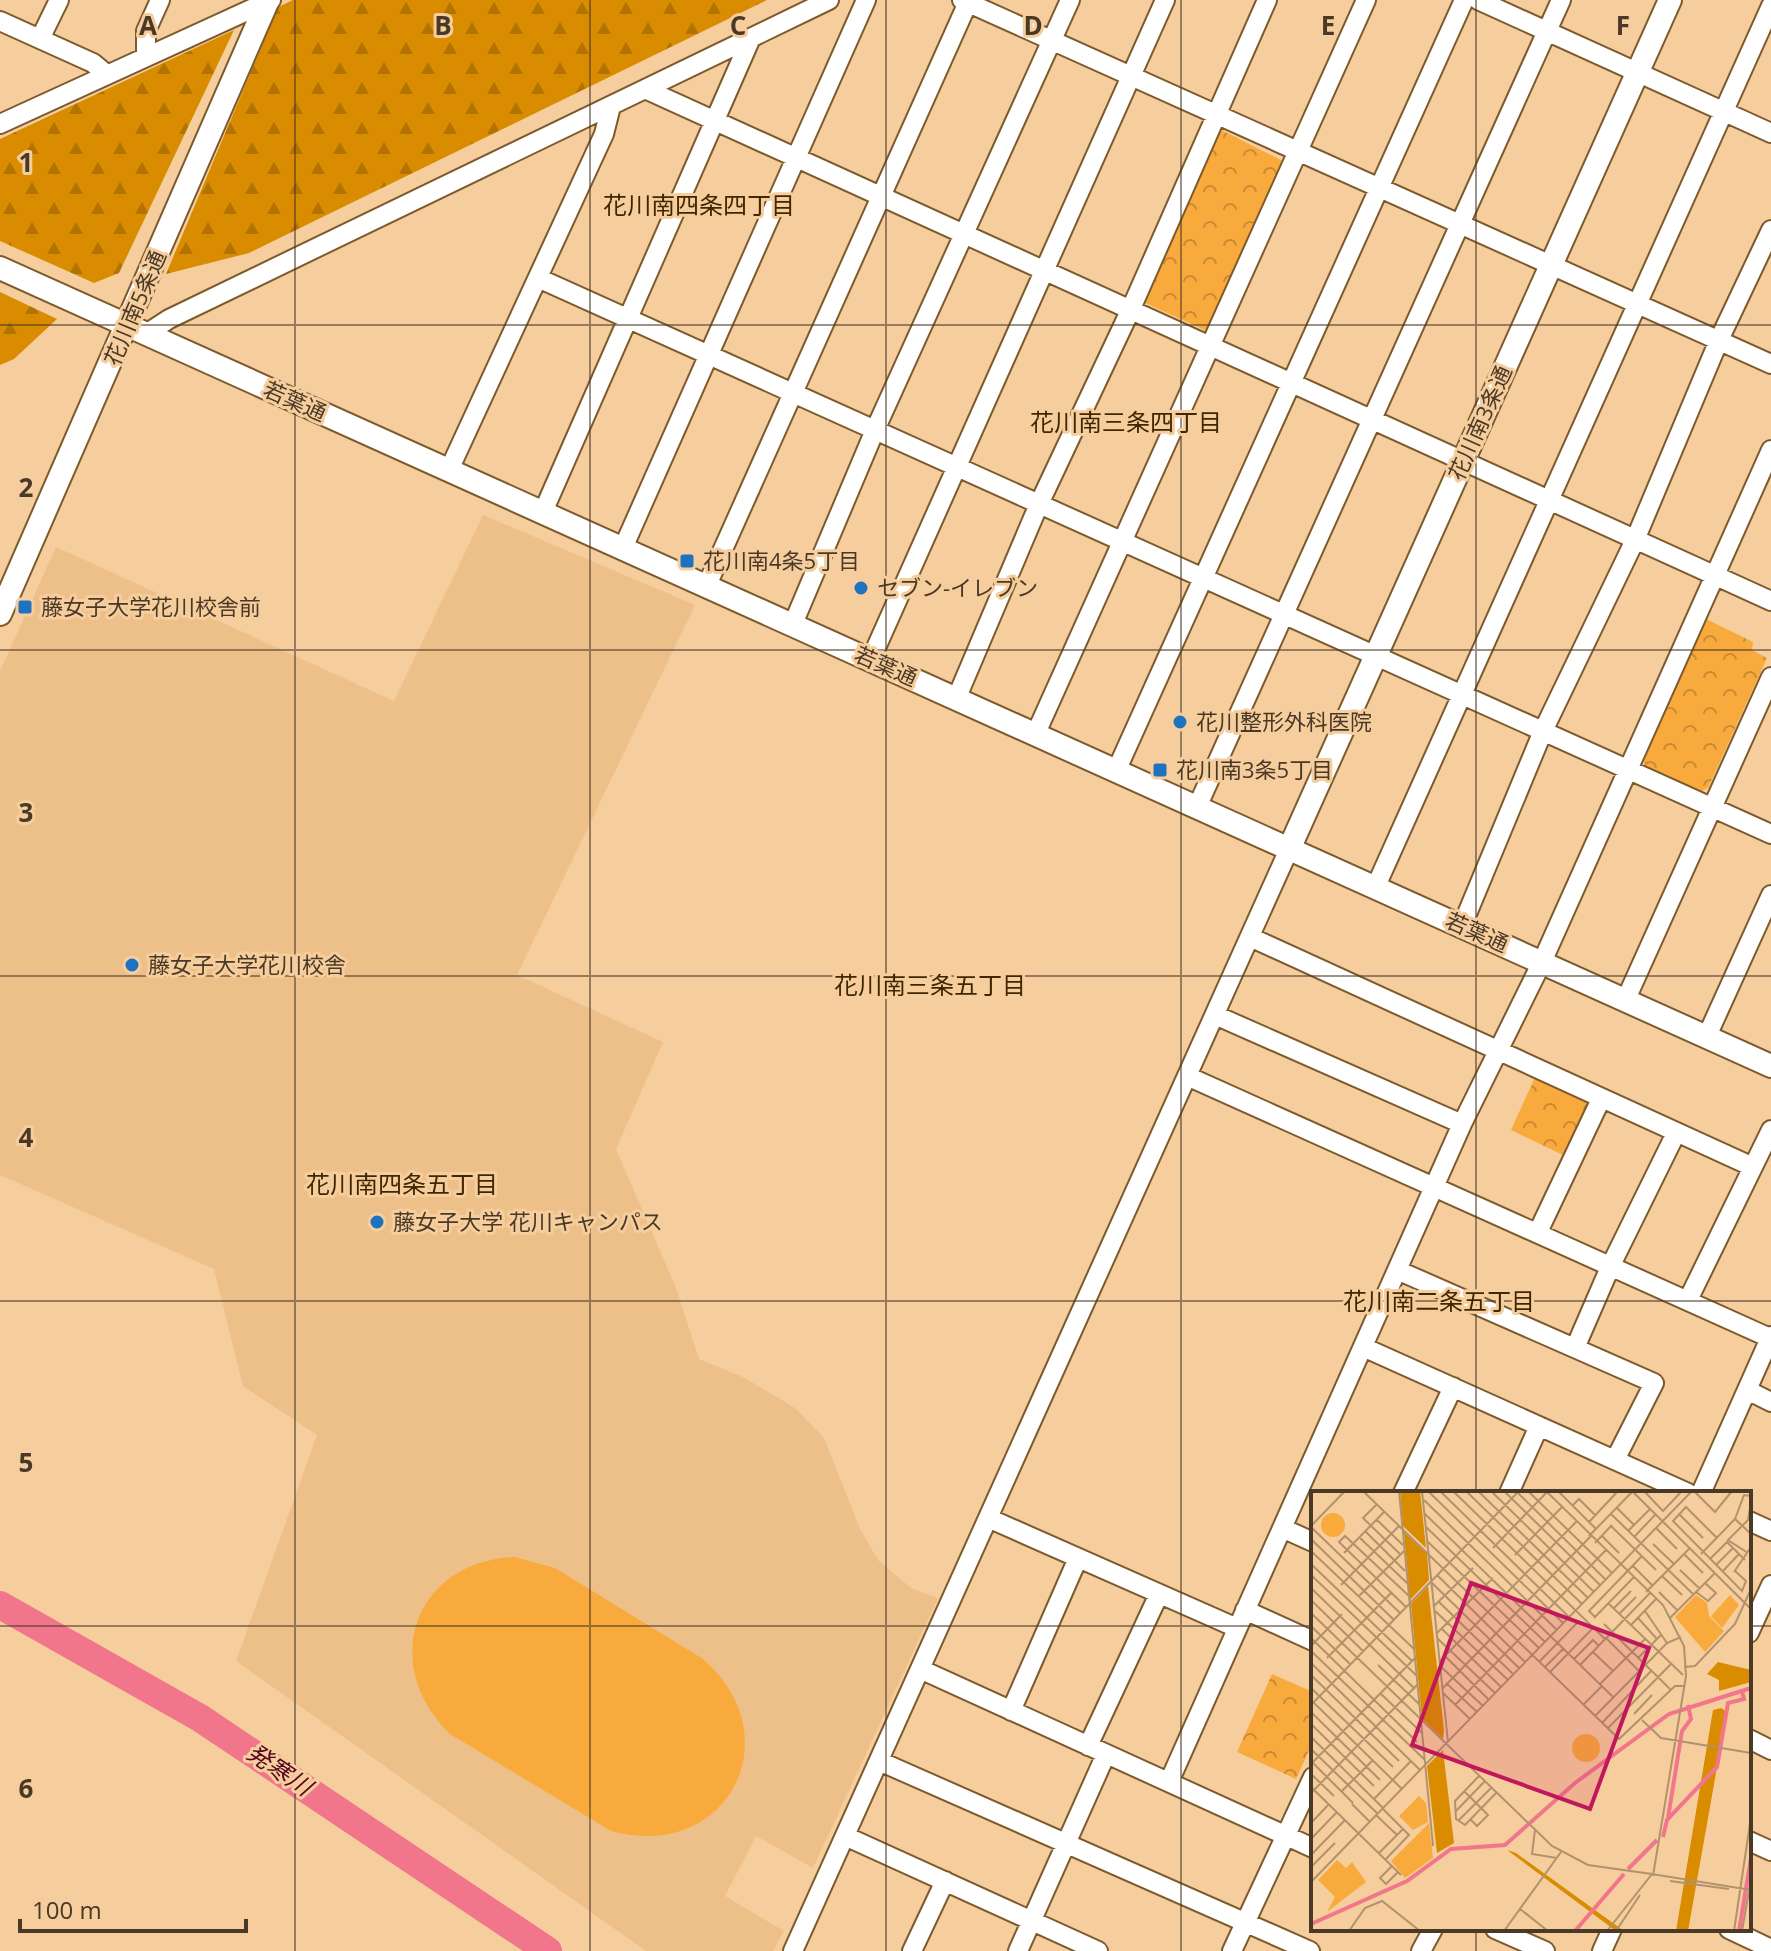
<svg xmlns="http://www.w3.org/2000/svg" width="1771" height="1951" font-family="'Open Sans','Noto Sans JP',sans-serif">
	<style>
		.built { fill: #edc089 }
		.forest { fill: url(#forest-firs) }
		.park { fill: url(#park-crowns) }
		.pitch { fill: #f9aa3c }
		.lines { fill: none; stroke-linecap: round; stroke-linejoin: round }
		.river { stroke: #f1768b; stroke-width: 28 }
		.minor-casing { stroke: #7d5a2c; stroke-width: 22 }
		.tertiary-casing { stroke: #7d5a2c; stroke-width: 26 }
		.minor { stroke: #fff; stroke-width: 18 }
		.tertiary { stroke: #fff; stroke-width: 22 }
		.grid { fill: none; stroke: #493926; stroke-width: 2; stroke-opacity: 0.55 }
		.poi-dot { fill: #1e73c1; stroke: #f6cd9d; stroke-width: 3 }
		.labels { text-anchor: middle; stroke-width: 6; stroke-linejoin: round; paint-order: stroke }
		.street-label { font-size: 22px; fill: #493926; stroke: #f6cd9d }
		.poi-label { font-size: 22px; fill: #493926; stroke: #f6cd9d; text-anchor: start }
		.neighbourhood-label { font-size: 24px; fill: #402702; stroke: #f6cd9d }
		.water-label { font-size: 24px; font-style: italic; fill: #55061e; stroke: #f6cd9d }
		.inset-river { fill: none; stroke: #f1768b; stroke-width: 4 }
		.inset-road { fill: none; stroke: #b1926d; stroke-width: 2 }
		.view { fill: #c2185b; fill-opacity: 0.15; stroke: #c2185b; stroke-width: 4 }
		.inset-edge { fill: none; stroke: #493926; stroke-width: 4 }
		.grid-label { font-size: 26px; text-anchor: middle; font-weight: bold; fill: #493926; stroke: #f6cd9d; stroke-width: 6; stroke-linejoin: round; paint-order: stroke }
	</style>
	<defs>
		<pattern id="forest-firs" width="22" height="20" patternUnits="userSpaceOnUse" patternTransform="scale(2)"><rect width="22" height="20" fill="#d98c00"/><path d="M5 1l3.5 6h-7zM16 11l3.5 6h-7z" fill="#b27302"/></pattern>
		<pattern id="park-crowns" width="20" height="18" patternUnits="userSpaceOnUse" patternTransform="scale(2)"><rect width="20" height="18" fill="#f9aa3c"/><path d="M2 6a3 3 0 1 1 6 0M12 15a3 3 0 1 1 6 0" fill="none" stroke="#cc8b32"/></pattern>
	</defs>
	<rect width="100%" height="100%" fill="#f6cd9d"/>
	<path class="built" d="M483,515L695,605L517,975L663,1042L616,1149L676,1288L699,1359L745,1378L795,1408L824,1438L860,1529L878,1560L911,1588L938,1598L813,1868L756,1836L725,1896L784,1931L773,1951H646L236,1661L317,1435L243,1386L214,1269L0,1175V671L56,547L394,701Z"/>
	<path class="forest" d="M293,0H767L249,253L166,274L278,7Z
		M234,30L119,273L94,283L0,241V139Z
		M0,292L57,319L14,359L0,365Z"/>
	<path class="park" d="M1221,130L1285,162L1207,331L1143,302Z
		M1704,618L1753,642L1752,650L1767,658L1708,788L1699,792L1645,767L1643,758Z
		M1536,1075L1586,1096L1590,1106L1567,1157L1511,1130Z
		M1272,1674L1313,1692V1742L1296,1779L1237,1752Z"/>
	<path class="pitch" d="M515,1557L555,1568L703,1659C793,1737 727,1863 611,1831L450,1734C378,1664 414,1561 515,1557Z"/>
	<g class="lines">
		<path class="river" d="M0,1605L200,1718L548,1951"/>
		<g class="minor-casing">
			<path id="minor" d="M962,0L1771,364
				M1478,0L1771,133
				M0,21L93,63L105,73
				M40,39L59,0
				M146,55V31L160,0
				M645,89L1771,601
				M0,124L271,0
				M538,278L1771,834
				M146,334L169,319L829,0
				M449,470L604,134L611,106
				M543,512L751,38
				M623,548L866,0
				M707,585L969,0
				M793,624L875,430L1070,0
				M871,659L1165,0
				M957,697L1039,504L1130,311L1267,0
				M1036,733L1366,0
				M1117,769L1464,0
				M1198,805L1561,0
				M1376,886L1771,6
				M1462,926L1543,731L1635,540L1719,340L1771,230
				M1250,937L1753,1167
				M1626,999L1771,677
				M1215,1015L1462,1124
				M1707,1036L1771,895
				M1187,1076L1770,1338
				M1538,1232L1601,1099
				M1397,1270L1654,1383L1615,1460
				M1688,1300L1771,1130
				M1363,1347L1688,1493
				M1575,1348L1611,1265L1676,1133
				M1747,1390L1771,1402
				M1403,1493L1453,1387
				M1509,1493L1539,1426
				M1701,1493L1771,1336
				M988,1518L1237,1628
				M1749,1521L1771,1531
				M1282,1528L1313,1542
				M1245,1610L1313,1641
				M1749,1633L1771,1585
				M920,1669L1313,1848
				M1011,1711L1078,1558
				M1749,1739L1771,1750
				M1088,1746L1159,1594
				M879,1761L1310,1951
				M1169,1782L1462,1124L1542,962L1771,450
				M845,1836L1098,1951
				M1749,1841L1771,1851
				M1495,1929L1545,1951
				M1729,1929L1771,1949
				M793,1951L1290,847
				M912,1951L945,1881
				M1018,1951L1106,1754
				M1232,1951L1313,1777
				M1421,1951L1433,1929
				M1602,1951L1612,1929"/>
		</g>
		<g class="tertiary-casing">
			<path id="tertiary" d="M0,268L1771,1066
				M0,614L268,0
				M1290,847L1670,0"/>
		</g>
		<use href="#minor" class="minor"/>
		<use href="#tertiary" class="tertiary"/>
	</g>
	<path class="grid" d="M295,0V1951M590,0V1951M886,0V1951M1181,0V1951M1476,0V1493M0,325H1771M0,650H1771M0,976H1771M0,1301H1771M0,1626H1313M1749,1626H1771M1476,1929V1951"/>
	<g class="poi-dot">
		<rect x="679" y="553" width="16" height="16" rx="4"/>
		<circle cx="861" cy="588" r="8"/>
		<rect x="17" y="599" width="16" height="16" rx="4"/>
		<circle cx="1180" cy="722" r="8"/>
		<rect x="1152" y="762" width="16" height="16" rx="4"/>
		<circle cx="132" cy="965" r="8"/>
		<circle cx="377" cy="1222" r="8"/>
	</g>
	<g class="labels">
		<g class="street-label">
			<text transform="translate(135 308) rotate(-67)" y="8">花川南5条通</text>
			<text transform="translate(295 401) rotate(24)" y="8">若葉通</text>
			<text transform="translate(1480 423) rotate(-66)" y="8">花川南3条通</text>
			<text transform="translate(886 666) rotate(24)" y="8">若葉通</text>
			<text transform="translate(1477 932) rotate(24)" y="8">若葉通</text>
		</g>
		<g class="poi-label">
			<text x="703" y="569">花川南4条5丁目</text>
			<text x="877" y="596">セブン-イレブン</text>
			<text x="41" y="615">藤女子大学花川校舎前</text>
			<text x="1196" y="730">花川整形外科医院</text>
			<text x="1176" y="778">花川南3条5丁目</text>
			<text x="148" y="973">藤女子大学花川校舎</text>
			<text x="393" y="1230">藤女子大学 花川キャンパス</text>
		</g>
		<g class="neighbourhood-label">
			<text x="699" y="214">花川南四条四丁目</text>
			<text x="1126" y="431">花川南三条四丁目</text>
			<text x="930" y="994">花川南三条五丁目</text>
			<text x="402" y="1193">花川南四条五丁目</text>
			<text x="1439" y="1310">花川南二条五丁目</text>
		</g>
		<g class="water-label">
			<text transform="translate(279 1770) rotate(34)" y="8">発寒川</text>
		</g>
	</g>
	<g transform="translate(1311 1491)">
		<rect width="440" height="440" fill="#f6cd9d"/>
		<path d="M89,0H109L115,57L92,35ZM93,41L116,63L118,89L99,109ZM117,95L133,239L132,248L111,228L100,113ZM407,171L440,179V191L408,200V189L396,183ZM410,217L415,220L411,248L377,440H365L402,219ZM132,259L143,352L126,362L116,275ZM196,359L205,362L313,440H305Z" fill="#d98c00"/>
		<path d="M385,104L396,112L398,125L413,140L394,161L364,126ZM118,332L122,367L94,387L80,370Z" fill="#f9aa3c"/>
		<path d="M10 34a12 12 0 1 1 24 0a12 12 0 1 1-24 0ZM419,104L428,114L411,137L400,125ZM261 257a14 14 0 1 1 28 0a14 14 0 1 1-28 0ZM108,305L115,312L117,331L102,339L88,325ZM26,369L35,377L41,371L55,391L16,421L24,406L7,389Z" fill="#f9aa3c"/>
		<path class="inset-river" d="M357,327L371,240L380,228L377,214M352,346L356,329L406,276L417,212L433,208L431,200M317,378L346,349M0,433L96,390L140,358L194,354L264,292L358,223L440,197M264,440L313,383M428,440L440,367"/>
		<path class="inset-road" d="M52,0L308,248L364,195H373M88,0L122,355M111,0L137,251M117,0L252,132M129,0L258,126M142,0L294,148M155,0L271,113M167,0L277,107M180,0L283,101M193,0L289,94M205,0L295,89M217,0L301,82M235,0L352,114L373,155L375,185L342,385M247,0L285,38M321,0L440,118M333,0L352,20L371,0M383,0L404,21L421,0M113,9L246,139M66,13L52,27L90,64M261,15L268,8L284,24M306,17L323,34M113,22L302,206M300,23L383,104M368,23L392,47M424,28L433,4L440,5M66,29L92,54M278,31L307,0M0,35L34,0M300,35L345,79M0,36L89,122M115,36L234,151M345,37L366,58M54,40L94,80M317,40L339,18M278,45L322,0M291,45L308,62M48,46L97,93M323,46L344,24M406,47L375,16L362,30L431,100L435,90L424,80M0,48L83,129M116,50L228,157M284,52L301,34M342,53L363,73M182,57L236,1M0,60L103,158M33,62L73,21M437,62L417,49L437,29L440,11M373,63L392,82M390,63L424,28L440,43M204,64L251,16M399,68L416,51L434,69M0,73L101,170M405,74L422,57M322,75L342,95M369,79L389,98M411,81L428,63M423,81L440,56M0,84L106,185M126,84L214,171M351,85L371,104M120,91L208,177M30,94L88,35M0,97L104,198M335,101L379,57M348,101L367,120M385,101L397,110L405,102L394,92M47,106L93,60M0,109L52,160M127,110L202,183M297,112L372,184M95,116L28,51L34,45L98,105M122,116L162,77M303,117L320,100M123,119L197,189M334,120L356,152M0,122L241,355L277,374L341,383M308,123L325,106M284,126L278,120L331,65M283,127L323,86M327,127L346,148M359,127L404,82M293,133L360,199M320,134L345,108M0,135L39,173M130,137L190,196M125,143L182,87M0,147L106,251M126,147L184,202M295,147L328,180M0,155L31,123M0,160L114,269M282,161L302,180M133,164L178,209M16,167L81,101M327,167L351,143M263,168L282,149L288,155M128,171L266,30M228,171L266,132M0,172L109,279M67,174L108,213M128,174L172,215M269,174L339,102M234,176L252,158M373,176L384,175L424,133L440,98M239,181L282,137M0,184L88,270M135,192L166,221M289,193L334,148M0,197L82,276M131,198L280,45M131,201L159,228M69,202L111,242M0,209L91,298M0,214L208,0M144,214L295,59M272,214L291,195M0,221L69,289M323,223L341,204M284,225L356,152L370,146M331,229L350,247L440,262M291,232L340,180M0,233L63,295M297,237L360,173M0,246L72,317M0,258L67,323M0,270L42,312M0,273L104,167M0,283L23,305M168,285L144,310L145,328L154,334L186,301M0,296L90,384M31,300L62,269M153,300L177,324L166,335L159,328M0,302L107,193M63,308L100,270M41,313L59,331M72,318L98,344L74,369M145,320L174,290M65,324L86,344M148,329L181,296M0,332L18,313M224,339L221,363L246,367M0,348L26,321M68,362L92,338M0,364L34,329M81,375L69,387L75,393L87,381M0,376L24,352M359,390L418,398M0,391L381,0M209,418L237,440M38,440L54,417L71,410L109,440M193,440L250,361M296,440L341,383L440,399M305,440L329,404M423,440L440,326M431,440L440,388"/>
		<path class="view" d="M160,92L338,157L279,318L101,254Z"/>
		<rect width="440" height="440" class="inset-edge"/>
	</g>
	<g class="grid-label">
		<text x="148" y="35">A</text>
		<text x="443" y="35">B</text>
		<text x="738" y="35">C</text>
		<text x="1033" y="35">D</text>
		<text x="1328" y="35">E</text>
		<text x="1623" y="35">F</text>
		<text x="26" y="172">1</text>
		<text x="26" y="497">2</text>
		<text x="26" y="822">3</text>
		<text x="26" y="1147">4</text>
		<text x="26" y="1472">5</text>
		<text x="26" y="1798">6</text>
	</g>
	<path d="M20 1919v12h226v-12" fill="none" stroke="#493926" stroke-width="4"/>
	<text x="32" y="1919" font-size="24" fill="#493926" stroke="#f6cd9d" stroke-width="6" paint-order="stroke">100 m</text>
</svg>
